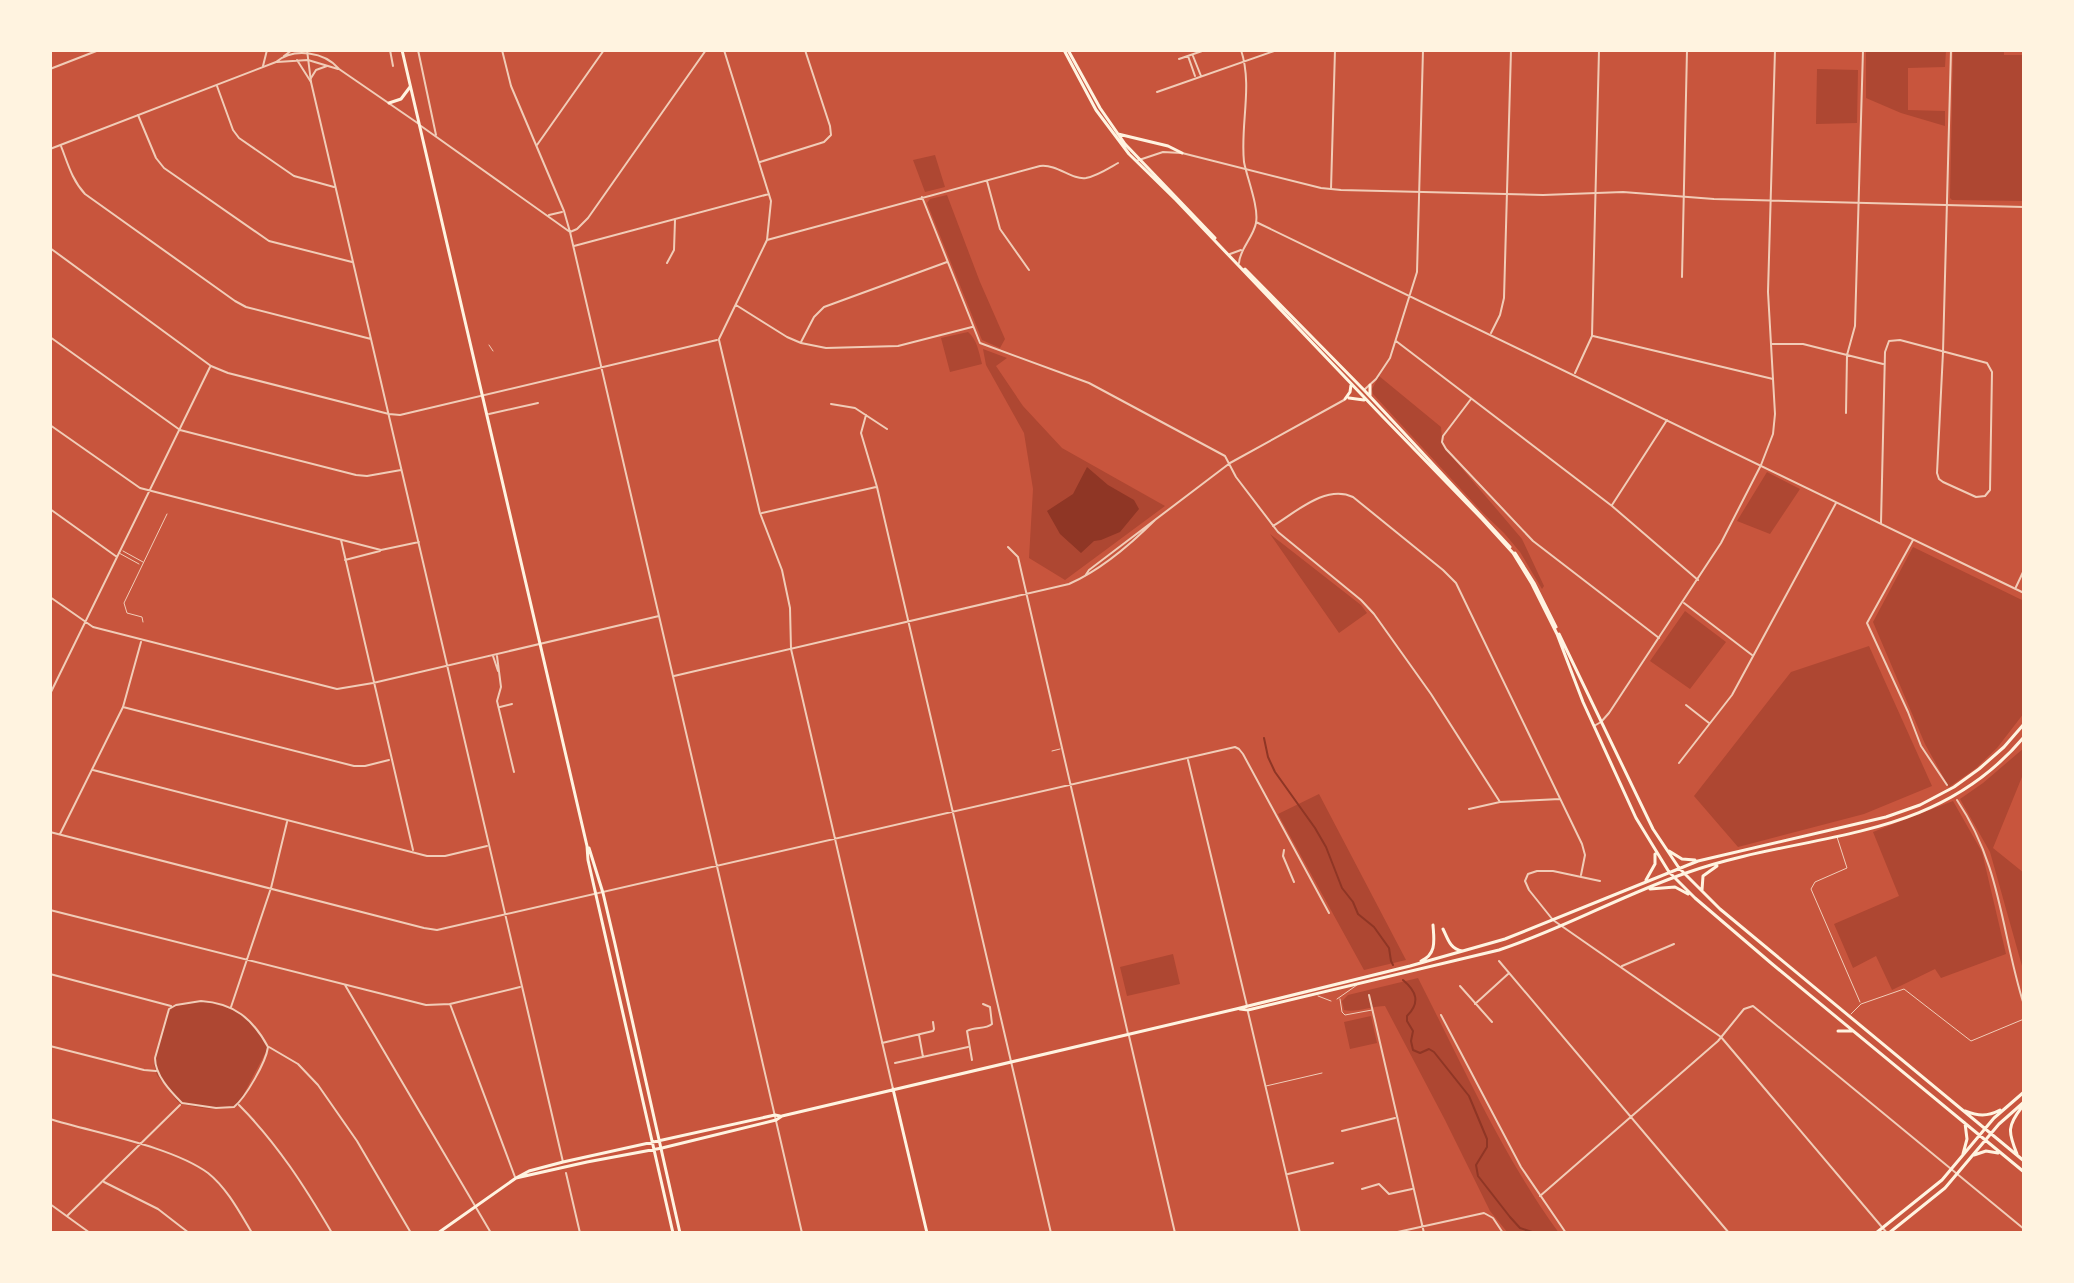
<svg xmlns="http://www.w3.org/2000/svg" width="2074" height="1283" font-family="'Work Sans',sans-serif">
	<style>
		.green { fill: #ae4732 }
		.water { fill: #8f3625 }
		.lines { fill: none; stroke-linecap: round; stroke-linejoin: round }
		.stream { stroke: #8f3625; stroke-width: 2 }
		.service { stroke: #f1ccb7; stroke-width: 1 }
		.pedestrian { stroke: #f1ccb7; stroke-width: 1 }
		.minor { stroke: #f1ccb7; stroke-width: 2 }
		.tertiary { stroke: #f1ccb7; stroke-width: 2 }
		.secondary { stroke: #fff3e0; stroke-width: 3 }
	</style>
	<rect width="100%" height="100%" fill="#c8553d"/>
	<path class="green" d="M1866,50H1946L1945,67L1908,68V110L1945,111V126L1901,113L1866,98Z
		M1953,50H2004V55H2024V201L1952,200L1950,198Z
		M1817,69L1858,70L1857,123L1816,124Z
		M935,155L945,187L925,192L913,160Z
		M947,195L980,282L1005,339L1000,348L982,340L927,203L930,199Z
		M968,332C977,339 979,353 982,364L950,372L941,338Z
		M983,349L1007,358L996,366L1023,406L1062,448L1165,506L1065,580L1029,558L1033,489L1024,433L986,365Z
		M1379,376L1441,427L1442,438L1447,451L1522,539L1544,586L1542,589L1520,552L1504,533L1484,514L1373,394L1372,389Z
		M1767,472L1800,489L1770,534L1737,521Z
		M1270,534L1361,605L1367,613L1339,633Z
		M1913,547L2024,601V713L1997,748L1975,769L1949,787L1925,744L1873,622Z
		M1685,611L1726,642L1690,689L1650,661Z
		M1869,646L1932,786L1864,814L1738,847L1694,796L1791,672Z
		M2024,748V772L1993,848L2024,873V973L1990,852L1960,799L1983,783Z
		M1319,794L1406,960L1364,970L1278,814Z
		M1953,801L1982,852L2006,954L1941,978L1935,969L1892,990L1876,956L1853,968L1834,924L1899,896L1873,832Z
		M1173,954L1180,984L1127,996L1120,967Z
		M1418,978C1462,1064 1502,1155 1559,1233H1508L1490,1211L1445,1120L1385,1006C1372,1006 1356,1013 1344,1010L1342,1001L1348,995Z
		M202,1001C243,1011 245,1012 268,1048L238,1105C222,1112 199,1108 182,1104L178,1102L157,1075L154,1064L170,1007Z
		M1371,1016L1377,1043L1350,1049L1344,1022Z"/>
	<path class="water" d="M1087,467L1108,485L1134,500L1139,509L1120,532L1101,540L1094,541L1081,553L1060,534L1047,511L1073,494Z"/>
	<g class="lines">
		<path class="stream" d="M1264,738L1268,757L1275,772L1315,828L1326,847L1342,888L1353,902L1358,914L1374,927L1389,948L1391,961L1393,965
			M1403,980C1416,991 1421,1002 1407,1016V1021L1413,1031L1411,1041L1413,1050L1420,1053L1429,1049L1434,1052L1469,1096L1487,1139V1147L1476,1165L1478,1176L1510,1217L1520,1228L1535,1233"/>
		<path class="service" d="M123,551L143,562
			M119,553L139,564
			M143,622L142,617L127,613L124,603L167,514
			M1052,751L1060,749
			M1837,837L1847,868L1815,882L1811,889L1860,1002
			M1318,996L1331,1001
			M1337,999L1357,985
			M1340,999L1342,1012L1345,1015L1372,1010
			M1851,1014L1861,1004L1904,989L1971,1041L2024,1019
			M1266,1086L1322,1073"/>
		<path class="pedestrian" d="M489,345L493,351"/>
		<path class="minor" d="M307,50L311,82L563,1162
			M390,50L393,66
			M418,50L436,135
			M502,50L511,86L564,211L570,232L802,1233
			M1188,56L1195,76
			M1193,56L1201,76
			M1179,59L1205,50
			M263,66L267,50
			M50,69L99,50
			M217,86L233,130L239,138L294,176L334,187
			M1157,92L1277,50
			M138,115L156,158L164,168L269,241L352,262
			M421,126L570,232L577,229L588,218L706,50
			M537,145L604,50
			M61,146C68,164 72,180 85,194L235,301L246,307L371,339
			M760,162L824,142L831,135L830,126L805,50
			M987,181L1000,229L1029,270
			M1331,189L1335,50
			M922,197L980,343L1089,383L1225,456L1236,477L1278,532L1361,600L1374,614L1431,694L1500,802
			M549,215L562,212
			M1256,222L2024,593
			M767,240L1040,166C1058,164 1071,180 1086,178C1097,176 1109,168 1118,163
			M574,246L769,194
			M50,248L211,366L228,373L389,414L400,415L717,340
			M1230,254L1241,250
			M667,263L674,250L675,220
			M1239,263C1240,248 1253,238 1256,223C1259,207 1247,178 1244,162C1240,125 1253,86 1241,50
			M1682,277L1687,50
			M736,305L787,337L801,343L826,348L898,346L972,327
			M1491,333L1500,315L1504,298L1511,50
			M1593,336L1773,379
			M50,337L180,430L356,475L367,476L401,470
			M719,339L767,240L771,201L724,50
			M719,340L760,513L782,570L790,608L791,649L893,1089
			M1396,341L1612,506L1698,580
			M801,342L814,317L824,307L947,262
			M1772,344H1803L1883,364
			M1575,373L1592,336L1599,50
			M1364,390L1376,379L1390,358L1417,272L1423,50
			M1471,399L1443,436L1442,442L1446,449L1533,541L1659,638
			M831,404L855,408L887,429
			M1846,413L1847,355L1855,326L1863,50
			M489,414L538,403
			M866,415L861,433L877,487L1051,1233
			M50,425L140,488L381,550L419,542
			M1612,505L1667,420
			M50,509L117,557
			M762,513L876,487
			M1881,523L1885,352L1889,341L1900,340L1987,363L1992,372L1990,490L1985,496L1976,497L1943,482L1939,479L1937,473L1943,352L1951,50
			M1273,526C1296,512 1326,484 1353,497L1443,570L1456,583L1582,844L1585,855L1581,875
			M341,540L413,850
			M1913,540L1867,623L1908,712L1921,746L1947,785
			M1008,547L1018,557L1128,1034
			M345,560L380,551
			M1085,576L1089,570L1230,463L1344,400
			M2016,587L2024,570
			M50,597L93,627L337,689L373,683L659,616
			M1684,603L1752,655
			M493,656L498,671
			M497,656L501,687L497,701L514,772
			M674,676L1069,584C1101,570 1130,545 1155,520
			M50,694L210,367
			M1686,705L1709,723
			M123,707L354,766H365L389,760
			M500,707L512,704
			M1188,760L1247,1006
			M1679,763L1732,695L1836,503
			M93,770L427,856H445L487,846
			M1957,800C2002,867 2001,933 2024,1005
			M1469,809L1500,802L1560,799
			M50,832L424,928L437,930L1235,747L1239,749L1243,754L1329,913
			M60,834L123,707L141,642
			M1284,850L1283,856L1294,882
			M1600,881L1553,871H1537L1528,874L1525,881L1529,890L1553,920L1721,1037L1887,1233
			M50,910L426,1005L450,1004L520,987
			M1499,961L1729,1233
			M1622,966L1674,944
			M50,974L171,1006
			M345,985L491,1233
			M1460,986L1492,1022
			M1369,995L1424,1233
			M201,1001C234,1003 253,1019 268,1047C266,1062 246,1097 234,1107L216,1108L182,1103C170,1091 155,1075 155,1058L169,1009L176,1005Z
			M450,1004L515,1177
			M1475,1004L1508,974
			M231,1007L271,888L287,822
			M1248,1012L1300,1233
			M1441,1015L1521,1167L1566,1233
			M919,1035L923,1057
			M882,1043L933,1031L934,1029L933,1022
			M50,1046L144,1070L156,1071
			M269,1047L298,1064L318,1085L357,1141L411,1233
			M972,1060L967,1031C975,1026 985,1030 992,1024L990,1007L983,1004
			M895,1063L968,1047
			M239,1105C277,1143 305,1187 332,1233
			M50,1119C95,1133 171,1146 208,1173C227,1188 240,1213 252,1233
			M1342,1131L1395,1118
			M566,1173L580,1233
			M1288,1174L1333,1163
			M104,1182L158,1209L189,1233
			M1362,1189L1379,1184L1389,1194L1412,1189
			M1540,1196L1718,1041L1744,1009L1753,1006L2024,1229
			M50,1204L90,1233
			M67,1216L180,1105
			M1393,1233L1484,1213L1493,1218L1503,1233"/>
		<path class="tertiary" d="M284,56L292,50
			M297,60L311,82
			M277,62L308,60L338,69
			M311,78L316,70L327,66
			M50,149L276,62C294,47 325,52 339,69L419,124
			M1136,161L1163,152L1182,153L1321,188L1341,190L1543,195L1623,192L1714,199L2024,207
			M1594,726L1601,722L1609,713L1721,543L1761,465L1773,434L1775,414L1768,292L1775,50
			M1129,1036L1175,1233"/>
		<path class="secondary" d="M402,50L587,846L588,860L673,1233
			M1064,50L1096,110L1129,154L1176,200L1383,417L1482,519L1513,553L1532,584L1557,634L1583,702L1636,818L1669,872L1695,898L1771,963L2024,1172
			M1068,50L1100,108L1125,144L1215,238
			M389,103L401,99L410,87
			M1118,134L1168,146L1182,153
			M1245,269L1364,390L1510,547
			M1370,396V385
			M1349,398L1364,400
			M1345,399L1350,392L1351,385
			M1515,553L1534,583L1556,627
			M1559,634L1653,829L1679,868L1720,909L2024,1161
			M589,848L603,893L615,944L680,1233
			M1669,851L1682,859L1695,860
			M1646,880L1655,864V854
			M1650,889L1675,887L1688,894
			M1702,890L1703,876L1717,866
			M1443,929C1448,939 1450,949 1462,951
			M1421,961C1437,954 1434,940 1433,925
			M1240,1009L1248,1010L1499,950C1563,929 1622,895 1686,873C1807,830 1932,846 2024,737
			M1838,1031H1852
			M893,1089L927,1233
			M1965,1111C1978,1116 1987,1117 2000,1110
			M1963,1154L1967,1139L1965,1123
			M2017,1154C2008,1132 2007,1126 2022,1107
			M1974,1155L1986,1151L1998,1153
			M516,1178L587,1162L662,1148L776,1120L782,1116L1236,1009L1410,966L1505,939L1698,861L1886,817L1920,805L1954,787L1979,769L2004,747L2024,724
			M438,1233L516,1178L529,1171L563,1162L775,1115L780,1116
			M1876,1233L1942,1180L1994,1118L2024,1092
			M1889,1233L1945,1188L1999,1124L2024,1102"/>
	</g>
	<rect width="2074" height="1283" fill="none" stroke="#fff3e0" stroke-width="104"/>
</svg>
